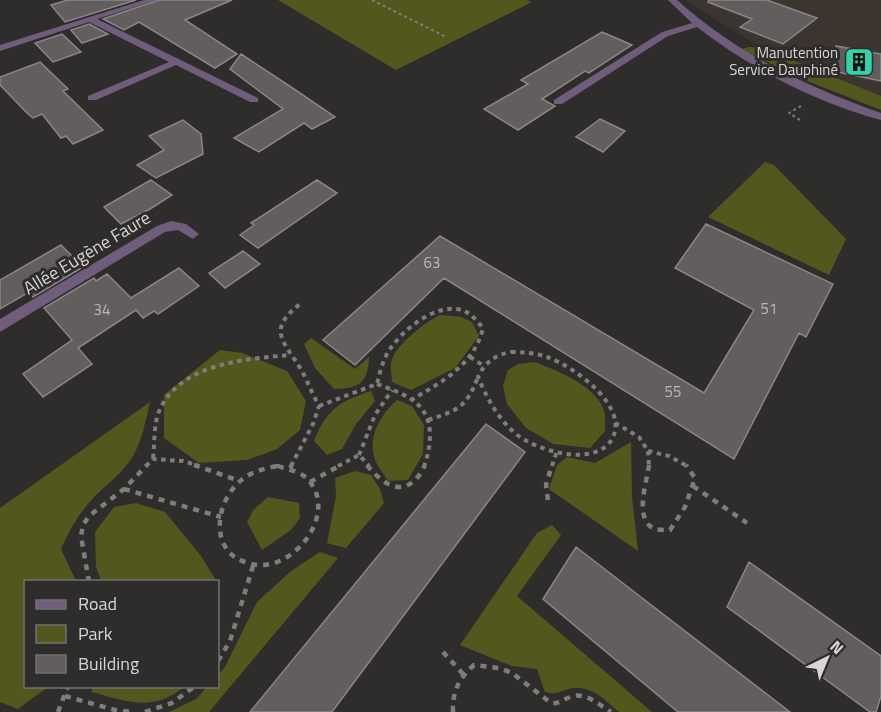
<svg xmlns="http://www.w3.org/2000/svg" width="881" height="712" font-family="'Titillium Web',sans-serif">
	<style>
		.built { fill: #3c352f }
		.green { fill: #52581d }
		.building { fill: #615e5d; stroke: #8a8685; stroke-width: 1.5 }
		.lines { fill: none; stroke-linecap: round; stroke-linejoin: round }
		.path-far2 { stroke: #7e7d7b; stroke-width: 2; stroke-dasharray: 3 3; stroke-linecap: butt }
		.path-far1 { stroke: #7e7d7b; stroke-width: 4; stroke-dasharray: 4.5 4.5; stroke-linecap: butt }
		.path { stroke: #7e7d7b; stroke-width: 4.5; stroke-dasharray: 6 6; stroke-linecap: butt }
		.minor { fill: #6f5d7b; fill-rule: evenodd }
		.labels { text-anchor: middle; stroke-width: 6; stroke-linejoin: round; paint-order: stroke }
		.far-poi-label { font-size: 15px; fill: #d7d6d5; stroke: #2f2d2b; text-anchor: end }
		.number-label { font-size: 15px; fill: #bab8b7 }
		.street-label { font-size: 18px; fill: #d7d6d5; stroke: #2f2d2b }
	</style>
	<rect width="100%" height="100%" fill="#2f2d2b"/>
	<path class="built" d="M685,0H881V96L762,48Z"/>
	<path class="green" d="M278,0H527L532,2L396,70Z
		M749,47L762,48L881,96V110L797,77L741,49Z
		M765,162L774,165L846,239L829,275L708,217Z
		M440,315L461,317L472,322L479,336L455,368L411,390L392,382C392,376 390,369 391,363C394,346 425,322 440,315Z
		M311,338L355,369L369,357C368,384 359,388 334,389L315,368L304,344Z
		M220,350L242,353L287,371L306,401L300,430L277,449L247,460L199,463L164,438V395Z
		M534,362C556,370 594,385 603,408C606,414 605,425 605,431L590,448L553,444L526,428L507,404L503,386L508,370L518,364Z
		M371,391L375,401L356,424L342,449L327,455L314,441C326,410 340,401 371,391Z
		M397,400L412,406L424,425L423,454L408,480L388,481C384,474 378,467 375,460C367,437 381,414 397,400Z
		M150,402C146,420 142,441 133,456C123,473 107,484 94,497C79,513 70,529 61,549L76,581L26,582V686L48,687L18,709L0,702V508Z
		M631,442L632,497L638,551L549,489L557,465L567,457L595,463Z
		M355,471L371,475L380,489L384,503L346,548L327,543L336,496L335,478Z
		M268,497L299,503L300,518L291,530L262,550L247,522L254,509Z
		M136,503L165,512L201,556L217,582L101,581L96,567L95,532L114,507Z
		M552,525L561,535L517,596L652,712H619C606,701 592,685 573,688C562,690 556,696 545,692L537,669L512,666L460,645L537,533Z
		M320,552L338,558L209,712H169L196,699L207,687L218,686V675L225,667L257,602L291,571Z
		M92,687V686L184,687C154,712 127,702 92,692Z"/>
	<path class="building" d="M68,0H136L65,22L51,5Z
		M159,0H232L185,20L237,54L215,68L139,22L124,30L103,19Z
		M709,0H767L817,18L783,44L740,27L752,19L708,2Z
		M89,24L108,34L82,43L71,30Z
		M602,32L632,45L589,73L585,71L542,99L555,106L518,130L484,109L528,84L521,80Z
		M62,34L81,52L53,62L35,43Z
		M836,46L881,54V81L837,72Z
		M241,54L291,87L335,117L312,129L304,123L259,152L234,138L283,109L230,69Z
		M40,62L68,89L63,91L103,130L73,144L66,136L61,138L42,114L33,118L27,113L0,85V77Z
		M600,119L625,131L603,152L576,137Z
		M183,120L201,134L203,154L156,178L137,165L164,150L149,136Z
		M151,180L172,195L150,209L121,224L104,207Z
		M317,180L337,193L258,248L240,235L254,225L251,223Z
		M706,224L833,284L806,337L799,333L734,459L444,278L355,365L323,340L440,236L704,393L754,310L675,268Z
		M61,245L83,267L33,297L29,292L0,309V280Z
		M243,251L260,264L225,288L209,273Z
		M179,268L199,286L158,314L154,311L143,318L136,310L78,348L92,364L43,397L23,374L72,340L44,308L94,278L96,281L107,274L131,298Z
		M486,424L525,452L332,712H250Z
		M576,547L790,712H678L543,599Z
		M749,562L881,656V696L876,712H870L727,607Z"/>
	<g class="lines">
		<path class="path-far2" d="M372,0L446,37
			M786,57L820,49
			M800,120L789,113L801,106"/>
		<path class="path-far1" d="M511,352C524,352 536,353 547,357C573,366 630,406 612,439C595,468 537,451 516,434C498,419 487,398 478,377C485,362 495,355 511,352Z
			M470,357L484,366
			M377,384C403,394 429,401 430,434C430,445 428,456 424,466
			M319,406L377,384C380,372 383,359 390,349C404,329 435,303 462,310C471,313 477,321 483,328C474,365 443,381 413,399
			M428,420C458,410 466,408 478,377
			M615,423L639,437L648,451
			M648,451L669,456L687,466
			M648,451L649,466
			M359,455L375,415L392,390
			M153,458C155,442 153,422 161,407C184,363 246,359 290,355
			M146,466L153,459L183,461L199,466
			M275,466H279
			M291,466L313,424L319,406C313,395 308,383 302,371C285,342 265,331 300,304
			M338,466L359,455L369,466
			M552,466L557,451"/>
		<path class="path" d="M194,465L240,481
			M367,465C386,489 409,499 425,465
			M649,465C647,482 633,520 655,529C659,530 666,530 670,530L685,507L695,478L686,465
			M278,466C286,469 298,471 304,476C344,509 292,578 248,563C239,560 232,557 226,548C212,526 223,493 244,478C254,471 266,468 278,466Z
			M290,468L292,465
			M310,482L341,465
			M693,486L747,523
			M124,489L221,517
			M548,500L546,485L552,465
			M89,582L81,536L83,525L89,516L124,489L147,465
			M443,652L463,674
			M218,661L230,641L253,566
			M65,696L115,710L131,712
			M58,712L68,686
			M145,712L172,703L195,686
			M453,712C452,692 459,678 474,665L499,668L512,673L551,703C559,704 562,700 570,697C585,691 599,705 611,712"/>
		<path class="minor" d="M144,0H157L97,19L258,98V102H250L176,65L96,100H88V96L169,62L89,22L0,51V45Z
			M668,0H677C737,54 806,86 881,113V120C816,103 750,68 697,27L668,36L562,104H554V100L662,32L692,23Z
			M171,221L186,224L199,234L193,239L178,230L165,232L0,332V319L157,226Z"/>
	</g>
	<defs>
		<g id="building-square" transform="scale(1.5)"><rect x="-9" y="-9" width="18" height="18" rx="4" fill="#31d4a9" stroke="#2f2d2b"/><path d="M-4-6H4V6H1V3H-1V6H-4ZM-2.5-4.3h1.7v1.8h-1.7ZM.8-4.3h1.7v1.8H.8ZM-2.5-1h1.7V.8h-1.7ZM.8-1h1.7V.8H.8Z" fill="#111"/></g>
	</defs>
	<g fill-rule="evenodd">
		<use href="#building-square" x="859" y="62"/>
	</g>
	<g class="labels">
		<g class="far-poi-label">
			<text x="838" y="58">Manutention<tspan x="838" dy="17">Service Dauphiné</tspan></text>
		</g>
		<g class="number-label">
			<text x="432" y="268">63</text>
			<text x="769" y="314">51</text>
			<text x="102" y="315">34</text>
			<text x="673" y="397">55</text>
		</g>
		<g class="street-label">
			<text transform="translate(87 253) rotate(-31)" y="6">Allée Eugène Faure</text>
		</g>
	</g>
	<rect x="24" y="580" width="195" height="108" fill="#2f2d2b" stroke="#72716f" stroke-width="1.5"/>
	<rect x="36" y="600" width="30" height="9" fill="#6f5d7b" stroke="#72716f" stroke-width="1.5"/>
	<text x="78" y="610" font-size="18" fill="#d7d6d5">Road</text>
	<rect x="36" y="625" width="30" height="18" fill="#52581d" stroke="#72716f" stroke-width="1.5"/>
	<text x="78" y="640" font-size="18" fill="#d7d6d5">Park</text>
	<rect x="36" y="655" width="30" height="18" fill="#615e5d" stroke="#72716f" stroke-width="1.5"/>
	<text x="78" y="670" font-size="18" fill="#d7d6d5">Building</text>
	<g transform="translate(827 658) rotate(43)" stroke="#2f2d2b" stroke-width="4.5" paint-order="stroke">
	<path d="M0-4.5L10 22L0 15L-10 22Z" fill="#d7d6d5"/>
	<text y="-9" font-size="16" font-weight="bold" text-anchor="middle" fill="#d7d6d5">N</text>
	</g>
</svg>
